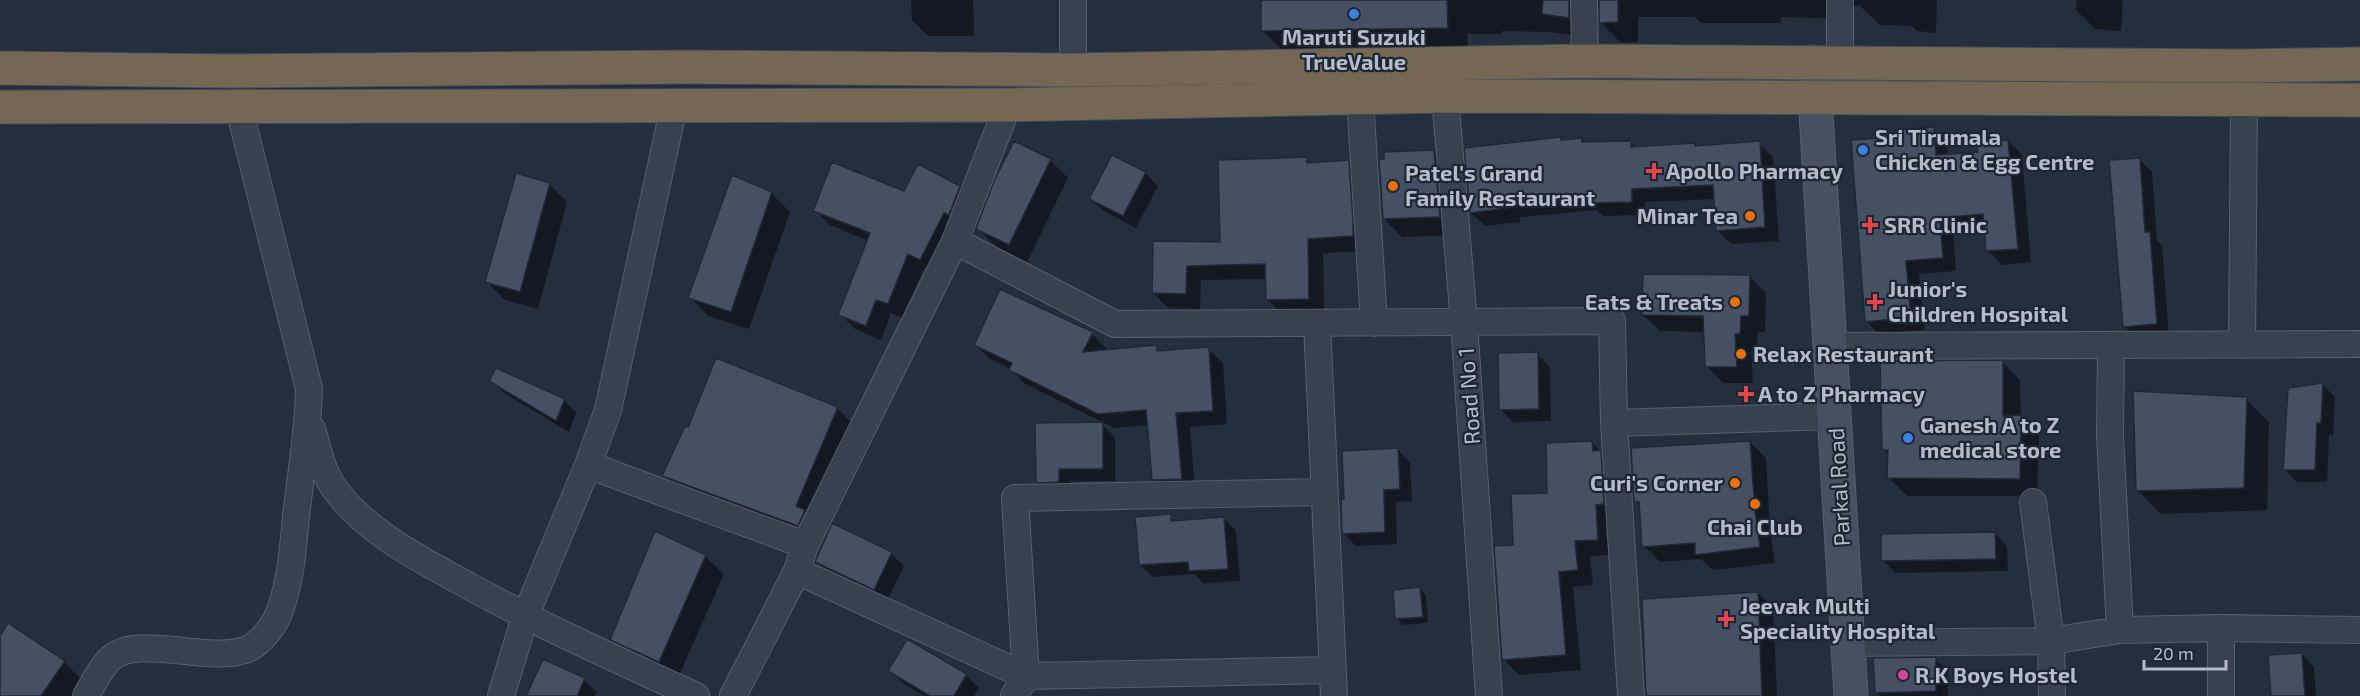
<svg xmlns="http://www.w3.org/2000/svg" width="2360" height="696" font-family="'Exo 2',sans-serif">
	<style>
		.shadow { fill: #0007 }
		.building { fill: #455162; stroke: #1f2835; stroke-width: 1.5 }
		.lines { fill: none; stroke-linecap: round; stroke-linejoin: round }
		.street-casing { stroke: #565f6c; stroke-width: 28 }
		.secondary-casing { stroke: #565f6c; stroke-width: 35 }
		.highway-casing { stroke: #434c59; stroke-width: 35 }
		.street { stroke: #38414e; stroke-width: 26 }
		.secondary { stroke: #465061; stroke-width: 33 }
		.highway { stroke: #746855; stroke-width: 33 }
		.shop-dot { fill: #3f7fe0; stroke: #1d2633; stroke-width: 2 }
		.health-dot { fill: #e0444e; stroke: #1d2633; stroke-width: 2 }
		.food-dot { fill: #e8710a; stroke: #1d2633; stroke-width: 2 }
		.hotel-dot { fill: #d1479c; stroke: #1d2633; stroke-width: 2 }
		.labels { text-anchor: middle; stroke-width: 4.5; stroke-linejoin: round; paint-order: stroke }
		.poi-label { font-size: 22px; font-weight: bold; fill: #b4bcc9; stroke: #1d2633; text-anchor: start }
		.street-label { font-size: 22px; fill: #b4bcc9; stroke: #1d2633 }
	</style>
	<rect width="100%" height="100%" fill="#242f3e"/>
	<path class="shadow" d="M911,0H973L974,36H928L912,20Z
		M1262,0H1937L1936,33L1917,31L1911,26L1880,25L1859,5L1852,7L1845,19L1781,17V23H1701L1695,17H1638V42L1621,43L1601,23L1600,6L1596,7L1589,37L1548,32L1502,31V34H1467L1468,47L1283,51L1263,31Z
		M2077,0H2123L2121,31L2095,29L2076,10Z
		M1933,129L1947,142L1948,155L1979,153L2008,141L2022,155L2031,262L2002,265L1988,251L1986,229L1953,232L1956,271L1919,274L1925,330L1880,335L1866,321L1897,138Z
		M1560,139L1562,141L1581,139L1585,144L1630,142L1636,148L1694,145L1697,148L1759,143L1773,157L1779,241L1731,244L1717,230L1715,199L1645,202V215L1603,216L1597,210L1520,217V222L1485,226L1471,213Z
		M1434,151L1452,169L1458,235L1402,237L1384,219L1385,160Z
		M1306,159L1312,164L1348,162L1363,177L1367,251L1323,253L1324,313L1282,314L1267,299V279L1201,280L1200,309L1168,308L1153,293L1154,243L1222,244Z
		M2139,159L2152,172L2157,240L2162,246L2169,336L2137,339L2124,326Z
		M1050,160L1068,178L1027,262L996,247L978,228Z
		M1145,173L1158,186L1136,228L1104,211L1091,199Z
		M549,184L567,202L538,309L505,300L487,282Z
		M960,187L975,202L935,274L924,268L903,318L891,313L881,340L855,329L840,314L869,241L830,225L815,210L905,193Z
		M771,193L790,212L749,329L708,316L690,297Z
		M1750,277L1766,293L1765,332H1758L1756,350H1751L1753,383H1723L1707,366L1705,332L1660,331L1643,315Z
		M1092,334L1106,348L1104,351L1156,347L1161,352L1208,349L1223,363L1227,424L1190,427L1195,493L1168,494L1154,480L1149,425L1114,428L1025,384L1011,369L990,359L975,345Z
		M1537,354L1550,367L1551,421L1513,422L1500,409Z
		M2002,362L2020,380L2021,417L2039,435L2037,496H1907L1889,478V456L1883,450Z
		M491,380L564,400L576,413L569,432L504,393Z
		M2322,384L2335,397L2333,435H2329L2327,482H2297L2285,470Z
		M2246,399L2269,422L2267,510L2161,514L2138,491Z
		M837,408L853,424L814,541L680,492L664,476Z
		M1102,424L1115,437V481H1071V494L1050,495L1037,482Z
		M1592,442L1607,458L1612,555L1590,556L1593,585L1573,587L1581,670L1519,675L1503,659L1514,546L1549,494Z
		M1750,442L1766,458L1770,528L1775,563L1713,570L1701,559L1660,562L1644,546L1641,507L1635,502Z
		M1398,450L1410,463L1412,501L1396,502L1397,544L1356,546L1343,533L1345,500Z
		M1170,516L1176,522L1224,518L1236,531L1240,581L1203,583L1194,574L1153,577L1140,565Z
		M1995,533L2007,546L2008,571L1895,573L1883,560Z
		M891,554L904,566L887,601L830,574L817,562Z
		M705,556L724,574L677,680L630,658L612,639Z
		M1420,589L1426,595L1428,623L1403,625L1397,619Z
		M1758,593L1773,608L1777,696H1647Z
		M0,639L64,662L82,680L71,696H0Z
		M908,641L966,676L979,688L974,696H924L903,683L890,670Z
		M2302,654L2314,667L2316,696H2272Z
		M1935,659L1948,671V696H1880L1876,692Z
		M584,680L597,692L595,696H528Z"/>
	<path class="building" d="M1261,0H1447L1448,28L1261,31Z
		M1543,0H1569V18L1542,14Z
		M1599,0H1618V22L1599,23Z
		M1934,127L1936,155L1978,152L1977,143L2008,140L2018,249L1986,251L1983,214L1940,218L1943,258L1906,261L1911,317L1865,322L1851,140L1895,137V130Z
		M1561,137V140L1582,138V142L1631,141V147L1695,143V146L1760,141L1765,227L1716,231L1713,185L1632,189V202L1588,203V196L1507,204V208L1470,213L1464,148Z
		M1014,141L1051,159L1009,245L976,229L994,181Z
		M1434,150L1440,217L1383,219L1379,159H1384V152Z
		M1112,155L1146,172L1123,216L1089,199Z
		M1307,157V163L1349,160L1353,221V236L1308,239L1309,299L1266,300L1265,264L1187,266L1186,294L1152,293L1153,241L1220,242L1218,160Z
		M2140,158L2145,232H2150L2157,324L2123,327L2109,160Z
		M832,162L904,191L918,164L960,186L949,215L944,213L920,260L908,254L888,304L876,300L866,326L838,315L870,233L813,211Z
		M516,173L550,183L520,292L485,282Z
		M732,175L772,192L731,312L688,298Z
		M1643,274L1750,275L1749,316H1741L1740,334H1735L1737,367H1705L1703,316L1642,315Z
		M1000,289L1093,332L1083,352L1157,345V351L1209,347L1213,411L1176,413L1182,479L1152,480L1146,410L1098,414L1009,370L1012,363L974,345Z
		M1538,352L1539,409L1499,410L1498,353Z
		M716,358L838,407L796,506L805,510L798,526L662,476L685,426L688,427Z
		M2003,360V416L2021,415L2020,479L1887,478L1888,450H1882L1880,361Z
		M496,368L565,399L556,421L489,381Z
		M2323,383L2321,423H2317L2315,470H2283L2288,388Z
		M2133,391L2247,397L2244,488L2136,491Z
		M1103,422V469H1059V482L1036,483L1035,423Z
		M1592,441L1593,451L1601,450L1604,504L1596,505L1598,540L1575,541L1578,570L1559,572L1566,655L1502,660L1494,546L1513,545L1511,494L1547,493L1546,443Z
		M1750,441L1755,511L1760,547L1695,555V543L1642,547L1639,502H1634L1631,448Z
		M1398,448L1400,489L1384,490L1385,532L1342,534L1341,499H1344L1342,451Z
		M1171,514V521L1224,517L1228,569L1189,571L1188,562L1139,565L1135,517Z
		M832,523L892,552L874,590L815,562Z
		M655,531L706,555L659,662L610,640Z
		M1995,532L1996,559L1881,561V534Z
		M1420,587L1423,617L1395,619L1393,590Z
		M1758,592L1762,696H1646L1642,599Z
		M8,623L65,661L41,696H0V636Z
		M907,639L967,674L954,696H930L888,671Z
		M2302,653L2305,696H2271L2268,655Z
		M1936,657V691L1875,693L1873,658Z
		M543,659L585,678L577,696H526Z"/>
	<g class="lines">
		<g class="street-casing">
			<path id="street" d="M1584,0L1585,61
				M1840,0V63
				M1073,70V0
				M1445,96L1464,322L1489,696
				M1360,98L1374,323
				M955,241L1115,324L1612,321L1614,423L1631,696
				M1317,323L1334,696
				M2242,345L2244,100
				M1831,346L2360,344
				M2111,346L2110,435L2120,630
				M1614,423L1835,416
				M312,429C318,450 323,475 337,492C368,532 414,556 458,580C535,623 616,659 696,696
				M588,465L805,545
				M2033,502L2051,641L2052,696
				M797,571L1026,676L1333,670
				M2221,628V696
				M1848,643L2051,641L2120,630L2221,628L2360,630
				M86,696C93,684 100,668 111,658C139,634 207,663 245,650C260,645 275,625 280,610C291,581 293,547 296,516C301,474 308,432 309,389L239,108
				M501,696L525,617L588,465L608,410L674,106
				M733,696L797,571L805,545L955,241L1008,105
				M1014,696L1026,676L1015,498L1324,492"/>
		</g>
		<g class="secondary-casing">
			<path id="secondary" d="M1813,62L1851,696"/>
		</g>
		<g class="highway-casing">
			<path id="highway" d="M0,68L229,71L683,67L1073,70L1585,61L2241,66L2360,64
				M0,107L1008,105L1445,96L2360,100"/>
		</g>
		<use href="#street" class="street"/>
		<use href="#secondary" class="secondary"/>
		<use href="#highway" class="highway"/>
	</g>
	<g class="shop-dot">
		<circle cx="1354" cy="14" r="6"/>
		<circle cx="1863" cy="150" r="6"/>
		<circle cx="1908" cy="438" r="6"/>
	</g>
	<g class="health-dot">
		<path d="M1651 162h6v6h6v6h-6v6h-6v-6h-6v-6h6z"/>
		<path d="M1867 216h6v6h6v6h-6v6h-6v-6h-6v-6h6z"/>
		<path d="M1872 293h6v6h6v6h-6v6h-6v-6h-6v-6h6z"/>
		<path d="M1743 385h6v6h6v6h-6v6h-6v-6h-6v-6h6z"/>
		<path d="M1723 610h6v6h6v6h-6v6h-6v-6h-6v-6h6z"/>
	</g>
	<g class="food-dot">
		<circle cx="1393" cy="186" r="6"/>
		<circle cx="1750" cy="216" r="6"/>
		<circle cx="1735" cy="302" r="6"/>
		<circle cx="1741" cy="354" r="6"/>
		<circle cx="1735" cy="483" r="6"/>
		<circle cx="1755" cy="504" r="6"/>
	</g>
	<circle class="hotel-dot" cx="1903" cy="675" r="6"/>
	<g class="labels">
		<g class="poi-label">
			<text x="1354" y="45" text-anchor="middle">Maruti Suzuki<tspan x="1354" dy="25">TrueValue</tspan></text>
			<text x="1875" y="145">Sri Tirumala<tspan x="1875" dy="25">Chicken &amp; Egg Centre</tspan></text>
			<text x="1666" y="179">Apollo Pharmacy</text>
			<text x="1405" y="181">Patel's Grand<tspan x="1405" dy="25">Family Restaurant</tspan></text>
			<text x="1738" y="224" text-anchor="end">Minar Tea</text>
			<text x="1884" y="233">SRR Clinic</text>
			<text x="1888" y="297">Junior's<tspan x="1888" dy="25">Children Hospital</tspan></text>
			<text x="1723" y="310" text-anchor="end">Eats &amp; Treats</text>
			<text x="1753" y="362">Relax Restaurant</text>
			<text x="1758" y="402">A to Z Pharmacy</text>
			<text x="1920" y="433">Ganesh A to Z<tspan x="1920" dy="25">medical store</tspan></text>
			<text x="1723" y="491" text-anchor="end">Curi's Corner</text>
			<text x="1755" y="535" text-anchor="middle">Chai Club</text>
			<text x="1740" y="614">Jeevak Multi<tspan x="1740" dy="25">Speciality Hospital</tspan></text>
			<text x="1915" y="683">R.K Boys Hostel</text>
		</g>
		<g class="street-label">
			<text transform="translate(1469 396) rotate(-94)" y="8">Road No 1</text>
			<text transform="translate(1839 487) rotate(-93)" y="8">Parkal Road</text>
		</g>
	</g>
	<path d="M2144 660v9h82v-9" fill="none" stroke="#b4bcc9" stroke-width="3"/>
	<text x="2153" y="660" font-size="18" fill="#b4bcc9" stroke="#1d2633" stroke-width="4.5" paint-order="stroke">20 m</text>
</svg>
